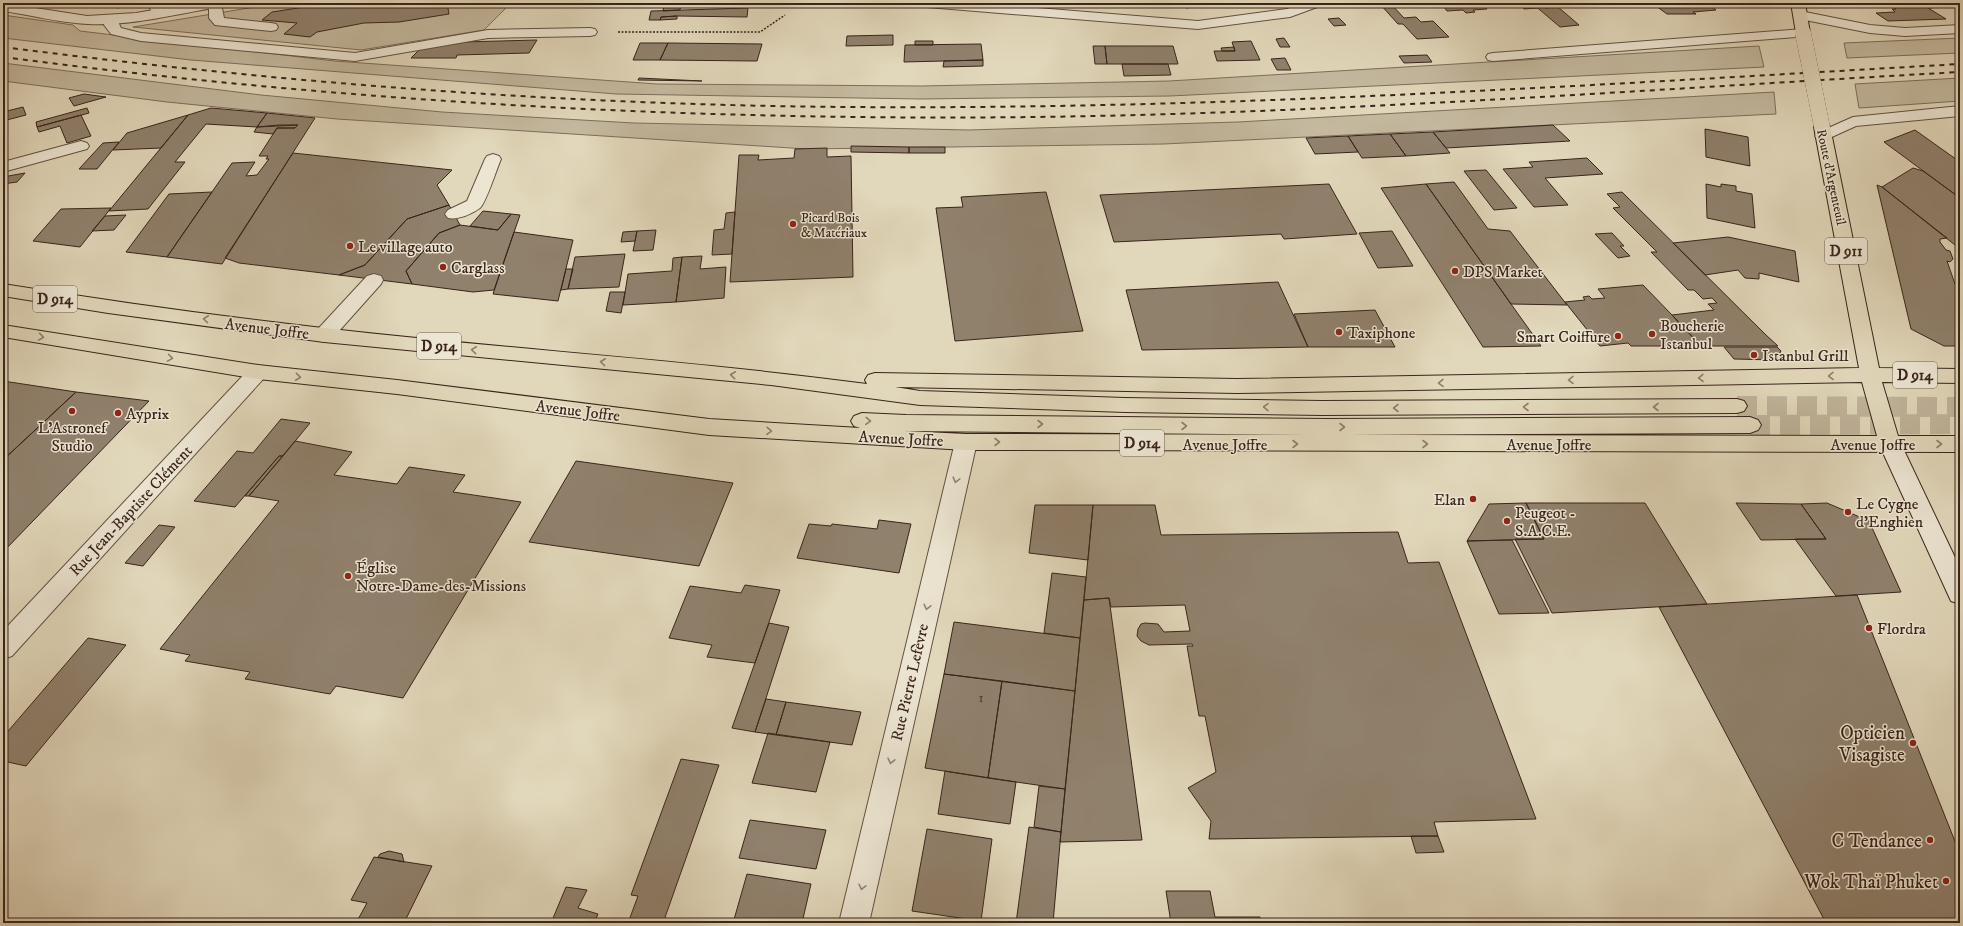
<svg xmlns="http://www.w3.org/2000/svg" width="1963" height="926" font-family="'IM FELL DW Pica',serif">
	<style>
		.green { fill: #c4b99f; stroke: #7e6e5c }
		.building { fill: #90816d; stroke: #39241a }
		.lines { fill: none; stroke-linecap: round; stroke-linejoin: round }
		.primary-tunnel { stroke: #bfb39a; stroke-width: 20; stroke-dasharray: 20 10; stroke-linecap: butt }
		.lane-casing { stroke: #635142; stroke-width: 2 }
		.street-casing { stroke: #635142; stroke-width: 2 }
		.secondary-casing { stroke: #39241a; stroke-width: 2 }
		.primary-casing { stroke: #39241a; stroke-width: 2 }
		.path { stroke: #39241a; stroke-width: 1.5; stroke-dasharray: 2 1.5; stroke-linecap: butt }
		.lane { fill: #ece5d2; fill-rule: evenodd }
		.street { fill: #ece5d2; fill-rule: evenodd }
		.secondary { fill: #ece5d2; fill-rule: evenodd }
		.primary { fill: #e1d7ba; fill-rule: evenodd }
		.rail { stroke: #39241a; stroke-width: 2; stroke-dasharray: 5 5; stroke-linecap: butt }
		.primary-bridge-casing { stroke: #39241a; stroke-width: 16; stroke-linecap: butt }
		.primary-bridge { stroke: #e1d7ba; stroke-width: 16 }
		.oneway { stroke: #8d7e6a }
		.oneway2 { stroke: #928476 }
		.poi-dot { fill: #8f2418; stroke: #ece5d2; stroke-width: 1.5 }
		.labels { text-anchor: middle; stroke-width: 3; stroke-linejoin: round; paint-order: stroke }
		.far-street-label { font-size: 13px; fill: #39241a; stroke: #ece5d2 }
		.far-poi-label { font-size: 13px; fill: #39241a; stroke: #ece5d2; text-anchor: start }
		.number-label { font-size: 14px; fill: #4f3b2f }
		.shield { fill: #ece5d2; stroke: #6f5e51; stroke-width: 1 }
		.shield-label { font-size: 15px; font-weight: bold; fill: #39241a }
		.poi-label { font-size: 16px; fill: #39241a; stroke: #ece5d2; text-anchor: start }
		.street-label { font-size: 16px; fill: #39241a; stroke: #ece5d2 }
		.near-poi-label { font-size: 19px; fill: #39241a; stroke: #ece5d2; text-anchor: end }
	</style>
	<rect width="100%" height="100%" fill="#e1d7ba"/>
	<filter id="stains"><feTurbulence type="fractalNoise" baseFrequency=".005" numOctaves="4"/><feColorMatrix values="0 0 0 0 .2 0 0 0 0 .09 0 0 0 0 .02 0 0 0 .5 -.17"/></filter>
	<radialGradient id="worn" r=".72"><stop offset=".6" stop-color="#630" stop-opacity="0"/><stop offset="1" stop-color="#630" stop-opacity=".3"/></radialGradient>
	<path class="green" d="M279,3H511L484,30L361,50L133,27Z
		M3,15L73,25L80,31L334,61L657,84L921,86L1169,81L1759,46L1764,67L1170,96L920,99L616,94L191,60L3,38Z
		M1960,38V53L1847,58L1844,43Z
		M3,63L261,95L442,112L634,123L969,130L1238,122L1774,92L1776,114L1164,144L807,149L337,119L167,102L3,81Z
		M1960,78V101L1859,108L1855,84Z"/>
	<path class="building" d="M136,3L135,5L117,8V4Z
		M330,3H447L449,14L399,22L364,23L317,32L310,37L284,34L297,23L262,20L272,12Z
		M1176,3H1227L1186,8L1183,4Z
		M1390,3L1404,18L1416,17L1421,22L1433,21L1449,37L1417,39L1403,24H1398L1380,4Z
		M1441,3H1482L1487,9L1473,10L1475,12L1466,13L1463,10L1447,11Z
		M1518,3H1532L1538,8L1524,9Z
		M1540,3L1545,8L1558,7L1579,25L1560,27L1533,4Z
		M1652,3H1707L1716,10L1693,12L1696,14H1667Z
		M1886,3H1920L1946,19L1888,21L1876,13L1895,12L1892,9H1896Z
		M1920,3H1950L1955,6L1929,8Z
		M681,4L680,10L663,11L664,5Z
		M748,8L747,17L677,16L661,17L660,20H649L651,11Z
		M677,16V19L660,20L661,17Z
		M1339,18L1346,25L1334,26L1328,19Z
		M893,35V45L846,46L847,36Z
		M1284,38L1290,47H1280L1276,39Z
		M537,40L529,53L457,55L456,58H411L419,50L463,42Z
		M915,41H933V45H915Z
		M1251,41L1260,60L1217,61L1214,51H1235L1232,42Z
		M640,43H668L660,60H633Z
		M668,43L762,44L757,61L660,60Z
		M981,44L983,60L904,62L905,45Z
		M1093,46H1105L1107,64H1095Z
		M1105,46H1173L1178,64H1107Z
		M1234,47L1235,51H1222L1221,48Z
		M1427,55L1432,62L1404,63L1399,56Z
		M1285,58L1291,70H1277L1271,59Z
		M983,60V66L943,67L944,61Z
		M1122,64H1168L1171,75L1124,76Z
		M639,78L702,81L638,80Z
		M84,94L106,97L74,106L69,98Z
		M23,107L26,115L3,121V112Z
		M87,108L89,113L37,127L36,122Z
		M211,108L267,113L257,127L206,124L175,162H185L148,209L109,211L188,115Z
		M267,113L315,118L222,264L167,257L232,163L255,162L246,176L257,175L269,159H266L268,156H259L277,128H295L298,125L257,127Z
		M81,115L91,136L67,143L60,126L39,132L37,127Z
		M188,115L161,148L113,150L127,133Z
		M279,125H298L295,128H277L273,134L254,132L257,127Z
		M1553,125L1570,141L1446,148L1433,132Z
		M1705,129L1748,137L1750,166L1706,157Z
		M1915,130L1960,162V198L1884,142Z
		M1433,132L1450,153L1406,156L1390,134Z
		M1390,134L1406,156L1362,158L1348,136Z
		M1348,136L1358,152L1315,154L1306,138Z
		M119,142L97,169H79L103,143Z
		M851,146L909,147V153L851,152Z
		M909,147H945V153H909Z
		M827,148V157L851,156L853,277L730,282L739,155H759L758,160L794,158L795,149Z
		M293,153L452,170L437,185L449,205L407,219L365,265L339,275L239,263L225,258Z
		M1587,158L1603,174L1545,178L1568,205L1534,207L1503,169L1533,167L1529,162Z
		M1913,168L1923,171L1960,198V249L1882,187Z
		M1486,170L1517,208L1494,210L1464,171Z
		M25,173L17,182L3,184V177Z
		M1454,182L1488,229L1510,231L1567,305L1511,304L1426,184Z
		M1329,184L1357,234L1284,239L1281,234L1114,242L1100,195Z
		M1426,184L1511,304L1541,346L1483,347L1381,188Z
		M1706,184L1721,187V184L1736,186V191L1752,194L1755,228L1707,218Z
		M1877,185L1882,187L1947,238L1940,239V242L1946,250L1950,251L1953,259L1950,262L1947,261L1955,284L1960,286L1957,287L1960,291V346H1944L1911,329Z
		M212,192L167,257L126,252L169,194Z
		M1046,192L1083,331L955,341L936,208L963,207L961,197Z
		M1622,192L1766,335L1778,346H1701L1672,315L1714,310L1708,304L1717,303L1712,298L1703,299L1694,290H1688L1651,252H1657L1613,208L1620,207L1607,194Z
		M449,205L460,225L439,233L406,271L412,284L339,275L365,265L407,219Z
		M111,208L80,247L33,241L61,209Z
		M483,211L511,214L498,230L470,226Z
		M735,212L732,254L712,255L714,230L724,229L726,213Z
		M511,214L520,215L494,290L473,292L412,284L406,271L439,233L460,225L498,230Z
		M126,215L114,230L92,231L105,216Z
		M656,230L653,250L633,251L637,231Z
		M637,231L635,241L621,242L623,232Z
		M1392,231L1413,266L1378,268L1359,233Z
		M514,232L573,240L558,301L493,294Z
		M1612,233L1624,246H1620L1630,256L1618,258L1595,234Z
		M1728,237L1795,251L1799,282L1759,273V279L1745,278L1738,270L1705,275L1673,243Z
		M625,254L619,287L568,289L575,257Z
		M702,256L700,269L726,267L724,298L676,302L682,257Z
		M682,257L676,302L623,305L628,274L672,271L673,258Z
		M566,269H573L568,289L561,290Z
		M1278,282L1308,347L1142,350L1126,290Z
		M1643,285L1672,315L1701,346H1631L1628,343L1600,346L1565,302L1585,300L1583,297L1589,296L1592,299L1605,298L1598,289Z
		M610,292H625L621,313L606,311Z
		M1375,310L1395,347H1308L1294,314Z
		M1724,347H1777L1781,351L1776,360L1734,359Z
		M3,381L76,392L3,460Z
		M76,392L149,401L3,552V460Z
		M281,419L310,423L283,456H279L235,507L194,501L237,451L253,453Z
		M295,441L352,452L334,475L397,484L409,467L465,475L453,492L521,502L403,698L336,686L330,694L245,679L250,672L185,661L190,655L160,649L279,501L249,496Z
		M279,456H283L249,496H245Z
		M576,461L733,483L699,566L529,542Z
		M1526,503H1645L1707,604L1552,613L1515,539H1544Z
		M1526,503L1544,539L1467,541L1489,504Z
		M1736,503L1801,504L1826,539L1761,540Z
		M1827,503L1869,521L1901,592L1836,596L1795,539H1826L1801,504Z
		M1035,505H1093L1088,560L1029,553Z
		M1093,505H1155L1161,535L1398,532L1408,563L1439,562L1536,819L1434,822L1438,836L1209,839L1211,821L1188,788L1216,772L1205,716H1199L1187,646H1193L1192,644L1149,645L1141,641L1137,636L1138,629L1141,624L1145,623L1158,624L1164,632L1190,631L1185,605L1111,607L1109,598L1084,600Z
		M879,520L911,524L899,573L797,558L809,524L831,526L832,524L877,529Z
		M159,525L175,527L143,566L125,563Z
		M1512,540L1549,613L1499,614L1467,541Z
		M1052,573L1086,577L1080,638L1044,633Z
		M745,585L780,590L755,663L707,657L712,645L669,638L690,586L741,593Z
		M1857,595L1960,854V923H1826L1659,607Z
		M1109,598L1142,840L1060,842L1084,600Z
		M954,622L1080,638L1075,691L944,674Z
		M769,623L789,627L755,732L732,728Z
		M88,638L126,645L26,766L3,761V737Z
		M944,674L1002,681L988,778L925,768Z
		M1002,681L1075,691L1065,789L988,778Z
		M766,699L786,702L776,735L755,732Z
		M786,702L861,712L852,745L776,735Z
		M768,733L830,742L816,792L752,783Z
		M681,759L719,765L663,923H628L638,896L631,895Z
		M945,771L1016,782L1010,824L938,814Z
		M1039,786L1065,789L1061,832L1034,827Z
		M750,820L826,830L816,869L739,858Z
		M1029,827L1061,832L1053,923H1016Z
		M927,829L992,839L981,921L912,911Z
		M1411,836H1438L1444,852L1416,853Z
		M389,851L402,854L404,862L378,857L380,854Z
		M374,857L432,866L404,923H356L367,903L351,900Z
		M747,874L811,884L802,923H733Z
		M566,887L587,890L578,908L598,914L594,923H551Z
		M1166,891H1210L1215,917H1260L1261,923H1171Z
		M665,918L689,922L663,923Z"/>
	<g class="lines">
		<path class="primary-tunnel" d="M1737,406L1960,407
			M1750,425L1960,424"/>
		<g class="lane-casing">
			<path id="lane" d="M147,3H161L166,13L164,16H154Z
				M209,3H221L224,18L271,23L276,24L278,27L276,30L271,31L215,25L209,18Z
				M1800,11L1870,25L1905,28L1960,25V33L1905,36L1870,33L1795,18L1793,15L1795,12Z
				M111,16L116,17L121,28L141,33L355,53L488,30L590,28L595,29L597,32L595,35L590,36L488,38L355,61L141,41L111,34L104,25L106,17Z
				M1803,29L1808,30L1810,33L1808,36L1493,61L1488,60L1486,57L1488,54L1493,53Z
				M81,141L87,143L89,146L87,149L3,172V162Z
				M493,154L499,156L501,159C497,168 486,203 480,208C472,214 458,220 448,218L445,214L448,210L467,201L485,159L487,156Z
				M374,274L381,276L383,280L381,284L331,340L324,342L317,340L314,335L317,330L367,276Z"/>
		</g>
		<g class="street-casing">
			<path id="street" d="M3,3L87,16L136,13L195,3H226L224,6L219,7C176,14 132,26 88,24C60,23 31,15 3,11Z
				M920,3H977L1198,21L1287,9L1303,3H1322L1320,6L1290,17L1198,29L927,7L922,6Z
				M1960,106V116L1856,126L1823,141L1817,139L1815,136L1817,133L1853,117Z
				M258,365L265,367L268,372L265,377L12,656L3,659V631L251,367Z
				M966,434L974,436L977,442L869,923H839L955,442L958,436Z"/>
		</g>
		<g class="secondary-casing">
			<path id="secondary" d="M1890,436L1898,438L1901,444L1960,568V604L1951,601L1879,444L1882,438Z"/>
		</g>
		<g class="primary-casing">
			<path id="primary" d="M1791,3H1805L1810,33L1808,36H1798L1796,33Z
				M1822,122L1828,124L1830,127L1879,368L1960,369V383L1882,382L1898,436H1960V452L966,450L709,435L397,394L258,379L3,337V325L258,365L397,380L709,419L860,428L854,426L851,421L854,416L862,413L906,415L1328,419L1750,417L1758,420L1761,425L1758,430L1750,433L1328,435L904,431L966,434L1877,436L1862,382L1237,393L895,387L920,391L1125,398L1322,401L1737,399L1744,401L1747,406L1744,411L1737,413L1322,415L1125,412L920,405L771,385L324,342L108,313L3,296V284C109,301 216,316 323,328C504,349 686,360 867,384L865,380L868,375L875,373L1237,379L1859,368L1814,127L1816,124Z"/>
		</g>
		<path class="path" d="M618,32H760L785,15"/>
		<use href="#lane" class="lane"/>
		<use href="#street" class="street"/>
		<use href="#secondary" class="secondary"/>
		<use href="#primary" class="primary"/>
		<path class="rail" d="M3,47C283,83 565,105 848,107C1219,110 1590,85 1960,64
			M3,57C345,102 690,121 1035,117C1344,113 1652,89 1960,72"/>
		<g class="primary-bridge-casing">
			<path id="primary-bridge" d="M1803,33L1822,127"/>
		</g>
		<use href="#primary-bridge" class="primary-bridge"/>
	</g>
	<defs><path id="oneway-chevron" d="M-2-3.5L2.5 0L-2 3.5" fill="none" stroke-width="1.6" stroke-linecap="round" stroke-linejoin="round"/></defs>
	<g class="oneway">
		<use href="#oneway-chevron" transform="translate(206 319) rotate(-173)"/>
		<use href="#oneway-chevron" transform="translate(41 337) rotate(9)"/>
		<use href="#oneway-chevron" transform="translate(474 350) rotate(-174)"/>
		<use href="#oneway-chevron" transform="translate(170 358) rotate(9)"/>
		<use href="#oneway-chevron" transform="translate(603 362) rotate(-174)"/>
		<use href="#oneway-chevron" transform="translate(733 375) rotate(-174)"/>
		<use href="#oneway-chevron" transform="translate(1831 376) rotate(179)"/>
		<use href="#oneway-chevron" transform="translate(298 377) rotate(6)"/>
		<use href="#oneway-chevron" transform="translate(1701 378) rotate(179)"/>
		<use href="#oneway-chevron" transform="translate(1571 380) rotate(179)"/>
		<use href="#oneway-chevron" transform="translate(1441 383) rotate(179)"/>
		<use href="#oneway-chevron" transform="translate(1266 407) rotate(-179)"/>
		<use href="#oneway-chevron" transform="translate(1526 407) rotate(180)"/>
		<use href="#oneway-chevron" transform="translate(1656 407) rotate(180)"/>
		<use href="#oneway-chevron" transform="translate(1396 408) rotate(180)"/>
		<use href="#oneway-chevron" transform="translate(868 421) rotate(3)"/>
		<use href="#oneway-chevron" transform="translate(1040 424)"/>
		<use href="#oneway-chevron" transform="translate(1184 426)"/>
		<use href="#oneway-chevron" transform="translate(1342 427)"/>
		<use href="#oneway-chevron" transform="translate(769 431) rotate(3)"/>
		<use href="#oneway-chevron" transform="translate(997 442)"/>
		<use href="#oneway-chevron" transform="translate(1295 444)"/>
		<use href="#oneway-chevron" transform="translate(1425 444)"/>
		<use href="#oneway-chevron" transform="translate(1939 444)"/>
	</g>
	<g class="oneway2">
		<use href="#oneway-chevron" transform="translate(956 480) rotate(105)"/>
		<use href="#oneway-chevron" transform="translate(927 607) rotate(103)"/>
		<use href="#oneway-chevron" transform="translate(891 761) rotate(103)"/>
		<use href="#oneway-chevron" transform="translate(862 887) rotate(103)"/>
	</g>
	<g class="poi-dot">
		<circle cx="793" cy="224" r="4"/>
		<circle cx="350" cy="246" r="4"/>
		<circle cx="443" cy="267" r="4"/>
		<circle cx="1455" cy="271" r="4"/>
		<circle cx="1339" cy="332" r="4"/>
		<circle cx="1652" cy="334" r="4"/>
		<circle cx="1618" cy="336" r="4"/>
		<circle cx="1754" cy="355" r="4"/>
		<circle cx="72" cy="411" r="4"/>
		<circle cx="118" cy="413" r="4"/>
		<circle cx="1473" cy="499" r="4"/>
		<circle cx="1848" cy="512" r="4"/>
		<circle cx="1507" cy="521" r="4"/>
		<circle cx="348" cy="576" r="4"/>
		<circle cx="1869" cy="628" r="4"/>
		<circle cx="1913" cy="743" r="4"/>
		<circle cx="1930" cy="840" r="4"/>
		<circle cx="1946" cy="881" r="4"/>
	</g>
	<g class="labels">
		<g class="far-street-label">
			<text transform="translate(1832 177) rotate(78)" y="5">Route d'Argenteuil</text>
		</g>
		<g class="far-poi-label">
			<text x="801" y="222">Picard Bois<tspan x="801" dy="15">&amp; Matériaux</tspan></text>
		</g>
		<g class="number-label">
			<text x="981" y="702">1</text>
		</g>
		<g class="shield">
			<rect x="1825" y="238" width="42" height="26" rx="3"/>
			<rect x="33" y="286" width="44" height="26" rx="3"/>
			<rect x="417" y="333" width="44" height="26" rx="3"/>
			<rect x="1893" y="362" width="44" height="26" rx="3"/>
			<rect x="1120" y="430" width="44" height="26" rx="3"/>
		</g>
		<g class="shield-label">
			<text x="1846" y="256">D 911</text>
			<text x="55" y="304">D 914</text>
			<text x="439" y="351">D 914</text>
			<text x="1915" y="380">D 914</text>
			<text x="1142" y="448">D 914</text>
		</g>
		<g class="poi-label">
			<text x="358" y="252">Le village auto</text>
			<text x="451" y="273">Carglass</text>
			<text x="1463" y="277">DPS Market</text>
			<text x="1660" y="331">Boucherie<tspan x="1660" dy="18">Istanbul</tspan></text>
			<text x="1347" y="338">Taxiphone</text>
			<text x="1610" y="342" text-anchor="end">Smart Coiffure</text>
			<text x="1762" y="361">Istanbul Grill</text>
			<text x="126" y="419">Ayprix</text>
			<text x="72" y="433" text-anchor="middle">L'Astronef<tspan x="72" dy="18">Studio</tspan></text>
			<text x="1465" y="505" text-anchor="end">Elan</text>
			<text x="1856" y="509">Le Cygne<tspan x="1856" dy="18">d'Enghien</tspan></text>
			<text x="1515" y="518">Peugeot -<tspan x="1515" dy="18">S.A.C.E.</tspan></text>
			<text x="356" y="573">Église<tspan x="356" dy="18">Notre-Dame-des-Missions</tspan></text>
			<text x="1877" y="634">Flordra</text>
		</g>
		<g class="street-label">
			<text transform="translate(267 328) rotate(7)" y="6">Avenue Joffre</text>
			<text transform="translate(578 410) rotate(7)" y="6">Avenue Joffre</text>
			<text transform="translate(901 438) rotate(3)" y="6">Avenue Joffre</text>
			<text x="1225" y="450">Avenue Joffre</text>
			<text x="1549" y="450">Avenue Joffre</text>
			<text x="1873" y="450">Avenue Joffre</text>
			<text transform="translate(130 510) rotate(-47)" y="6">Rue Jean-Baptiste Clément</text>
			<text transform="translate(909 682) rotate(-77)" y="6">Rue Pierre Lefèvre</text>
		</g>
		<g class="near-poi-label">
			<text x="1905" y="739">Opticien<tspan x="1905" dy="22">Visagiste</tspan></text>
			<text x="1922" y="847">C Tendance</text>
			<text x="1938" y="888">Wok Thaï Phuket</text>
		</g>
	</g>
	<rect width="1963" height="926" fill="none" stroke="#e1d7ba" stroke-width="16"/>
	<rect x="4" y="4" width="1955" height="918" fill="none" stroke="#39241a" stroke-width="2"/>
	<rect x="8" y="8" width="1947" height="910" fill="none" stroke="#39241a"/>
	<rect width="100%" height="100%" filter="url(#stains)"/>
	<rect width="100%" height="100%" fill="url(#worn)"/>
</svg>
